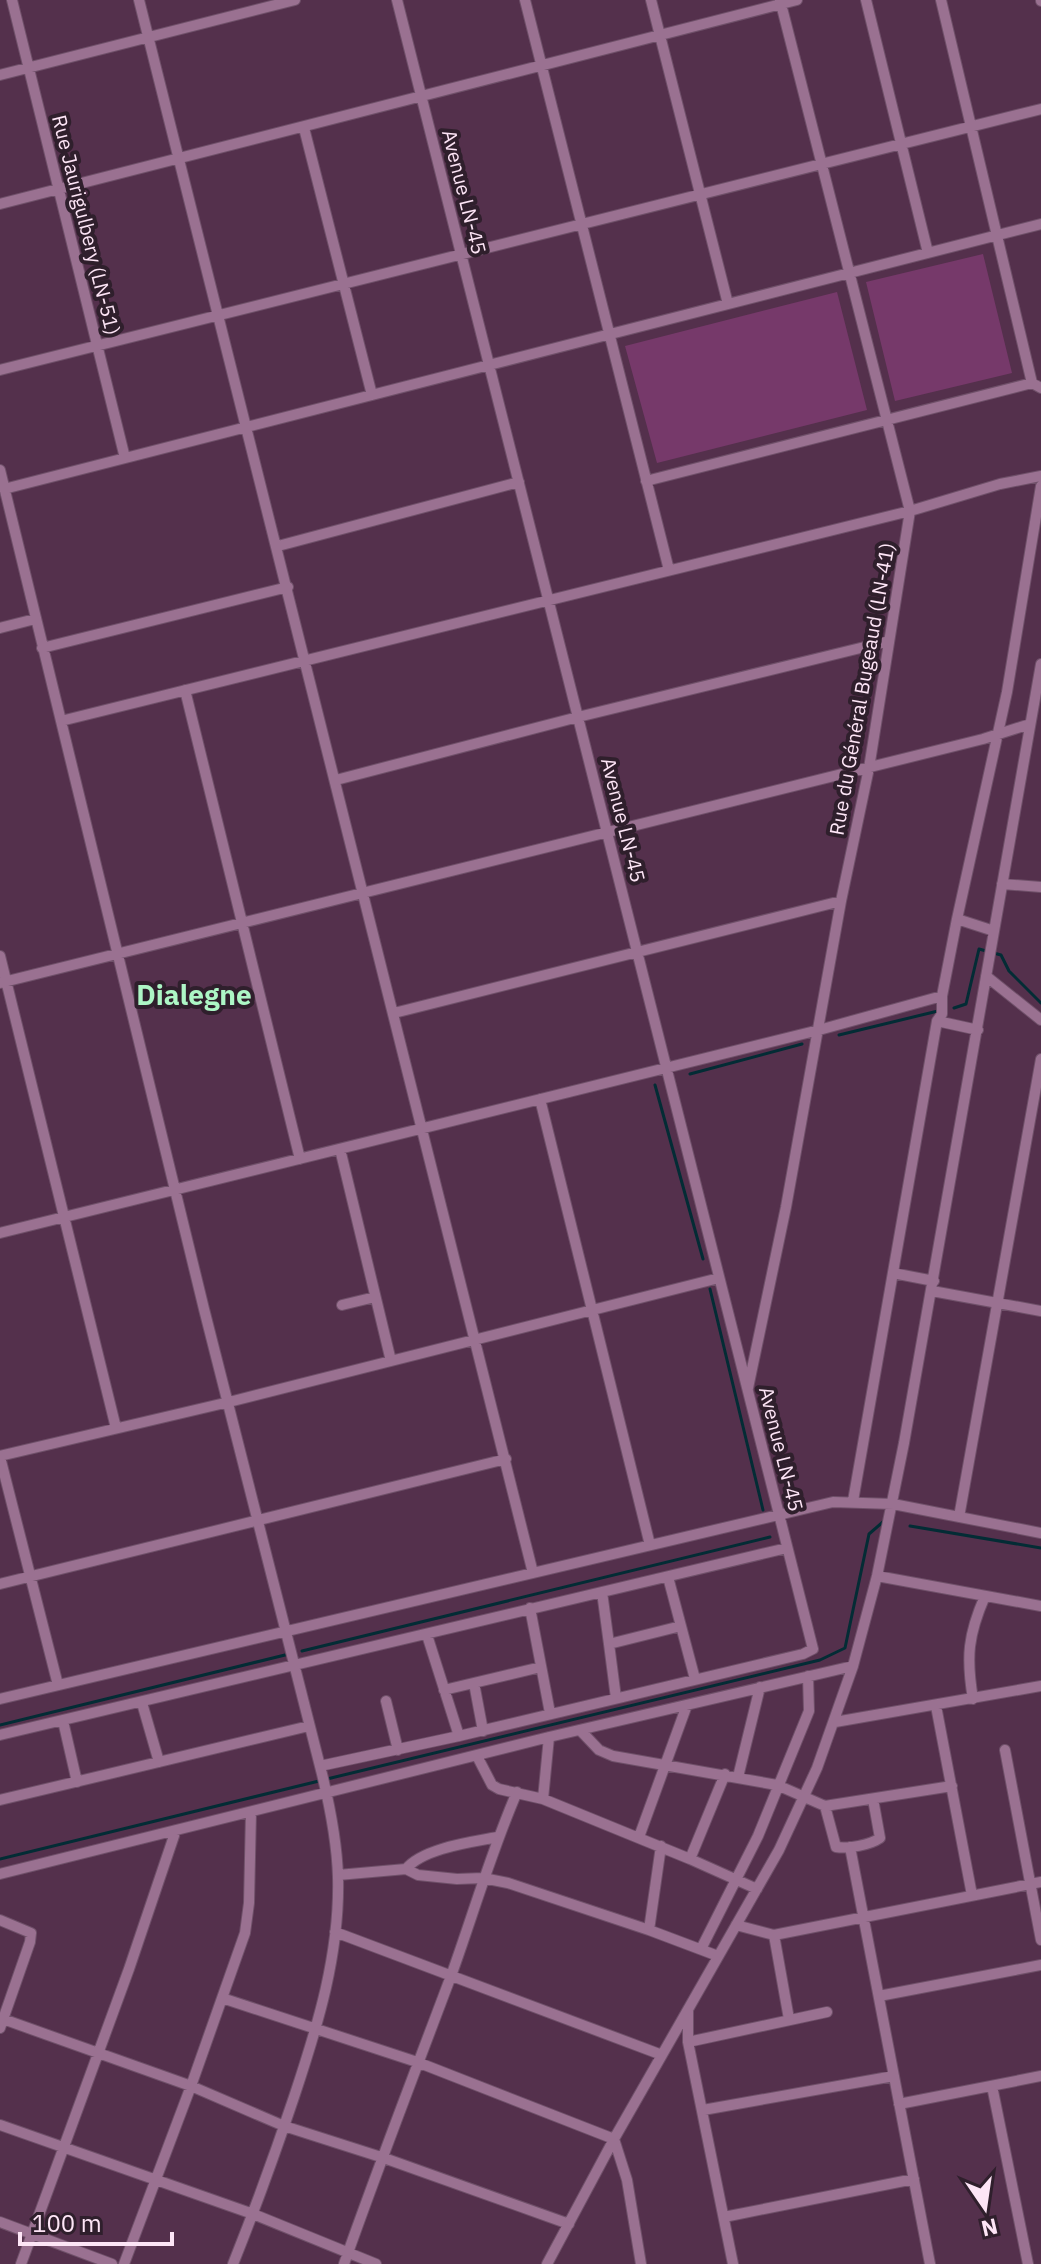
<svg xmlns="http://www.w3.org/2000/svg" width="1041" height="2264" font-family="'IBM Plex Sans',sans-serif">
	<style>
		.green { fill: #76396a }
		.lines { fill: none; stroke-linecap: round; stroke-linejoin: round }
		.stream { stroke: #032c35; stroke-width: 3 }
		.minor-casing { stroke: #6f5069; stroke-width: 12 }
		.minor { stroke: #9a7191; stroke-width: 10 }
		.labels { text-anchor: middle; stroke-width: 8; stroke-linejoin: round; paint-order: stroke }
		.street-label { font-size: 20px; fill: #fde5f6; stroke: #2f1f2c }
		.district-label { font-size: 28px; font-weight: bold; fill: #adf7c6; stroke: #2f1f2c }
	</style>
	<rect width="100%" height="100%" fill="#54304c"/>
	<path class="green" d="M983,254L1012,373L895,401L866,282Z
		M837,292L867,410L657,463L625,346Z"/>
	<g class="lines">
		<path class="stream" d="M954,1008L966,1004L979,949L1001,955L1009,971L1041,1003
			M839,1035L938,1011
			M690,1074L802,1044
			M655,1085L703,1259
			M710,1289L763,1510
			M910,1526L1041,1548
			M302,1651L770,1537
			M0,1725L285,1655
			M327,1779L820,1660L845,1648L869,1534L884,1521
			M0,1859L319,1781"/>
		<g class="minor-casing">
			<path id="minor" d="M12,0L125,458
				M139,0L533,1573
				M525,0L669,570
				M651,0L728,304
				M866,0L928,253
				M941,0L1032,383
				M1041,0V1
				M0,75L295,0
				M304,128L372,395
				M0,204L797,0
				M0,370L1041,109
				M0,470L204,1309L322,1774C330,1807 337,1842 338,1877C340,1953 318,2025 294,2097C275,2154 255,2209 233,2264
				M646,481L1032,383L1041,388
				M4,489L1041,224
				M278,546L519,482
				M0,628L35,619
				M42,648L288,587
				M185,690L300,1159
				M61,721L910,511L1000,484L1041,476
				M336,780L578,717L889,641
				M1002,884L1041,887
				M957,919L942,996V1014L937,1021L978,1030
				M994,931L957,919L1007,692L1041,486
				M0,956L116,1428
				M986,976L1041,1020
				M0,983L983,739L1030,724
				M394,1013L841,901
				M540,1099L650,1545
				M340,1149L391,1361
				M0,1233L819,1030L942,996
				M893,1273L934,1281
				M932,1291L1041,1311
				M342,1305L375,1297
				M748,1388L786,1207L841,901L869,768L910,511L780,0
				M0,1456L229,1402L719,1278
				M0,1457L58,1685
				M853,1501L937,1021
				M959,1517L1041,1059
				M877,1576L1041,1606
				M668,1577L695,1679
				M0,1584L506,1459
				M602,1592L609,1644
				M530,1608L550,1713
				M427,1635L459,1736
				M474,1683L483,1731
				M444,1690L541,1667
				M616,1698L609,1644L681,1626
				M0,1699L833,1502L893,1504L1041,1533
				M973,1699C966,1657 968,1635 985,1596
				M386,1701L398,1750
				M142,1703L159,1762
				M936,1706L972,1895
				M63,1721L77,1782
				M835,1722L1041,1686
				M580,1730L599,1750L613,1756L777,1785L825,1806L952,1786
				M0,1735L787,1548
				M1005,1750L1041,1940
				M477,1756L492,1785L499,1789L543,1799L690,1859L757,1889
				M320,1766L459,1736L803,1654L813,1649L397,0
				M738,1777L760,1687
				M543,1799L549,1737
				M0,1800L309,1726
				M825,1806L836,1847C848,1849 870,1845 880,1838L873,1799
				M639,1837L687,1705
				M850,1847L930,2264
				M690,1859L725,1774
				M406,1869C423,1848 472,1842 498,1837
				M0,1874L549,1737L853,1666
				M338,1875L406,1869L418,1875L457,1879L483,1878L508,1883L649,1930L718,1956
				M0,1920L31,1933L30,1942L0,2028
				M736,1925L774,1935L1041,1882
				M649,1930L661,1846
				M335,1932L662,2055
				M774,1935L789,2019
				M701,1949L758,1836L809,1711L808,1676
				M879,1996L1041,1965
				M222,1998L417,2062L614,2139L627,2180L641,2264
				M688,2011V2042L733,2264
				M0,2018L191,2086L284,2126L384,2158L569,2224
				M688,2042L827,2012
				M992,2086L1028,2264
				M899,2104L1041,2076
				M703,2110L894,2076
				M0,2125L253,2214L376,2264
				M724,2217L914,2179
				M0,2222L112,2264
				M21,2264L129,1969L176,1830
				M124,2264L191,2086L245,1933L249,1903L251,1812
				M344,2264C378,2167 415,2072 451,1976C473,1915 491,1852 517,1792
				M547,2264L614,2139L779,1850L817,1768L853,1666L877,1576L904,1443L1041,664"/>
		</g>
		<use href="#minor" class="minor"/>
	</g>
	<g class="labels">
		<g class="street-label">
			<text transform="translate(464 192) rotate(76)" y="7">Avenue LN-45</text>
			<text transform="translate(86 225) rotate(76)" y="7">Rue Jaurigulbery (LN-51)</text>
			<text transform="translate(862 689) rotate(-80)" y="7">Rue du Général Bugeaud (LN-41)</text>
			<text transform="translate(623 820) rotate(76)" y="7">Avenue LN-45</text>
			<text transform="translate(781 1449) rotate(76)" y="7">Avenue LN-45</text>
		</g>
		<g class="district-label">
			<text x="194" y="1005">Dialegne</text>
		</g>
	</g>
	<g transform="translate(985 2208) rotate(167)" stroke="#2f1f2c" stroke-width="6" paint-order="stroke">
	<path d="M0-6L14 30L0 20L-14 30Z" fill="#fde5f6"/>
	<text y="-12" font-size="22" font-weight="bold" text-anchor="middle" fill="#fde5f6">N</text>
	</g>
	<path d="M20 2232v12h152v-12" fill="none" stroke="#fde5f6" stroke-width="4"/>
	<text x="32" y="2232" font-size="24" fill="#fde5f6" stroke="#2f1f2c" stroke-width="6" paint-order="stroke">100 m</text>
</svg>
